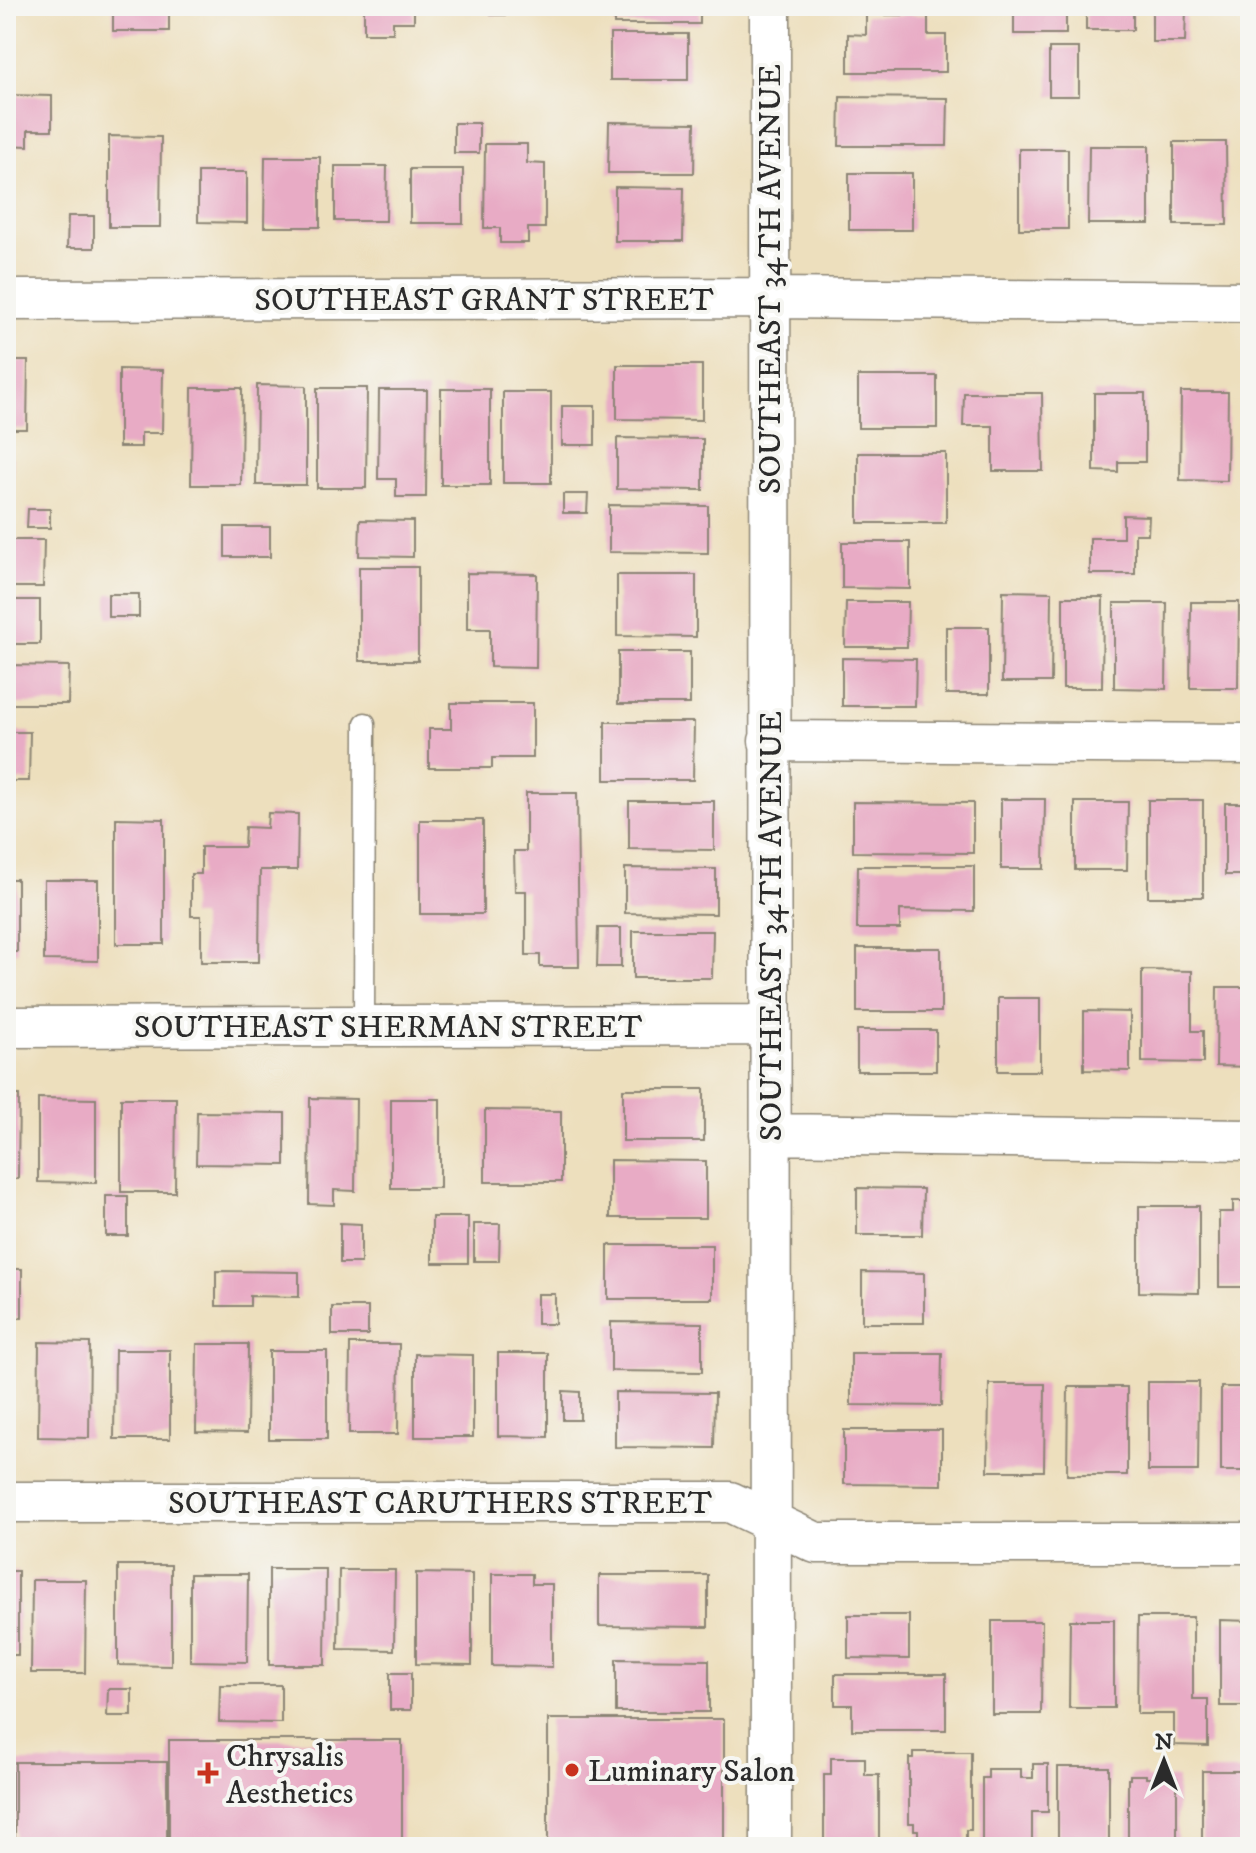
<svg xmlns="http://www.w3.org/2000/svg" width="1256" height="1853" font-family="'IM FELL DW Pica',serif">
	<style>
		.building { fill: #e8abc5 }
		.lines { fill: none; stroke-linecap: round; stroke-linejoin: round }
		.lane-casing { stroke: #8c8574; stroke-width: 23 }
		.street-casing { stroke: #8c8574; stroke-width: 43 }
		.lane { stroke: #fff; stroke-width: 20 }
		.street { stroke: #fff; stroke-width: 40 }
		.poi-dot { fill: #c8321e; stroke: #f6f6f2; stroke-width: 3 }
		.labels { text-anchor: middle; stroke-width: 8; stroke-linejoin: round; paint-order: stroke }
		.street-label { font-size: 32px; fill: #2b2b2b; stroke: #f6f6f2 }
		.poi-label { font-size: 32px; fill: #2b2b2b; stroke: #f6f6f2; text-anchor: start }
	</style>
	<rect width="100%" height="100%" fill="#f6f6f2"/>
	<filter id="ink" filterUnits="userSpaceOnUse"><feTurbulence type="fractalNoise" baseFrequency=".0125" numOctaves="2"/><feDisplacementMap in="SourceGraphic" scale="16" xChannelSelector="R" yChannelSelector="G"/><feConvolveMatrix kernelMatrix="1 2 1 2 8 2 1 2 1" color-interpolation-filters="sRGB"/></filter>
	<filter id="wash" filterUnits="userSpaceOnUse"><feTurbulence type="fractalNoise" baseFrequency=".006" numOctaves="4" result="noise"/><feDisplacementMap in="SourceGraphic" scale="32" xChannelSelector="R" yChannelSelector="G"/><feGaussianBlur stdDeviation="1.8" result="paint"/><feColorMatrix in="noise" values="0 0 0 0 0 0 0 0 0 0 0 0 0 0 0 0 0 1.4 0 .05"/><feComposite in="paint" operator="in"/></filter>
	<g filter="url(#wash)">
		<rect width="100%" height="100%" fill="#eddfbd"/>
		<g id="blocks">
			<path class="building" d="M6,6H9V68H6Z
				M113,6H169V31H113Z
				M195,6H246V11H195Z
				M364,6H414V22H393V33H364Z
				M491,6H535V15H491Z
				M614,6H700V24H614Z
				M1014,6H1066V34H1014Z
				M1086,6H1133V30H1086Z
				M1152,6L1186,7L1185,42H1152Z
				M1188,6H1248V12L1188,11Z
				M866,15H928V35H946V72H848V34L866,35Z
				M610,34H688V80H610Z
				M1049,48H1079V96H1049Z
				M6,95L52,96V130H28V146L6,145Z
				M840,97L948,98L947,146H839Z
				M609,122L695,123L694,173H608Z
				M454,123H479V153H454Z
				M109,136L161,137L160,227H109Z
				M1174,142H1226L1227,225H1174Z
				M485,144H527V163L545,164V228H528V243H500V228H484Z
				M1089,146H1149V224H1088Z
				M1019,149H1068V229H1019Z
				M265,157H320V227H264Z
				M335,166H387L386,221H335Z
				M410,169H463V223H410Z
				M198,172H247V223L198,222Z
				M849,173H912V230H849Z
				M615,187L684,188L683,241H615Z
				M68,216H94V248H67Z
				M6,361H28L27,429H6Z
				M617,365H702V420L617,419Z
				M119,369L163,370L162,433H141V447H119Z
				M858,376H937V428H858Z
				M257,385L306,386V485H256Z
				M192,388H242L241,485H191Z
				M317,388H367L366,488H317Z
				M441,389H490V485H441Z
				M379,390H427L426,497H396V479H378Z
				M503,392H551V483H503Z
				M1181,392H1228L1227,481L1180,480Z
				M964,393H1042L1043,471H993V426H963Z
				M1094,393H1145V462H1118V472L1094,471Z
				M562,406H595V445H562Z
				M617,438L703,439V490L617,489Z
				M858,453H946V523H858Z
				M6,458H13V508H6Z
				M563,494H588L587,513H563Z
				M609,505L708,506V553L609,552Z
				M28,509H50V528H27Z
				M1123,515L1149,516L1148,534H1135V574H1090V538H1123Z
				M360,520L413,521V557L359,556Z
				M225,527H270V557H225Z
				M6,540H44L43,587H6Z
				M842,542H910V589L842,588Z
				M359,567H418V661H359Z
				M467,573L537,574L536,668L490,667V629H467Z
				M617,575H696V637L617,636Z
				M1003,591L1052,592L1051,682H1002Z
				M108,594H139V617H108Z
				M1063,597H1103L1102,688H1063Z
				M6,600H40V644H6Z
				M846,602H908L907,647H845Z
				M1191,602H1239L1238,688H1190Z
				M1114,603H1167L1166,689L1114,688Z
				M946,627H989V694H946Z
				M618,652H690V704H618Z
				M842,658L916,659L915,706H842Z
				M6,665L69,666L68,704H6Z
				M451,703H533V758H492V768H429V729H451Z
				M605,722H694L693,780H605Z
				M6,732H30L29,781H6Z
				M526,793H577L579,967H540V955H526V891H515L514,851H526Z
				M6,798H13V851H6Z
				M1001,799H1045L1044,869H1001Z
				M1148,800H1203V897H1148Z
				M629,801H714V850L629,849Z
				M853,802L973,803V853L853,852Z
				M1075,802H1128L1127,870H1075Z
				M1225,803H1250V875H1225Z
				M268,813L298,814L297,870H260L259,962H201V916H191V874H201V847H244L245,827L267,828Z
				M116,818L164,819V944H116Z
				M420,820H483V914H420Z
				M858,866H974V911L900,910V929H857Z
				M625,868L716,869V914L625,913Z
				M6,879H17V952H6Z
				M44,880H98V961L44,960Z
				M598,928H621V967H597Z
				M633,931H713L712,978H633Z
				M857,948H941V1012H857Z
				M1142,970L1192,971V1031H1203V1063L1142,1062Z
				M1217,987H1250V1067L1216,1066Z
				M998,998H1040V1071H998Z
				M1084,1011L1130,1012V1071L1084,1070Z
				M857,1030H936V1071H857Z
				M623,1089H704V1141H623Z
				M6,1095H19L18,1179H6Z
				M38,1098L96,1099V1183L38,1182Z
				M121,1098H176L175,1192H121Z
				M310,1098L356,1099L355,1191L334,1190V1205L309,1204Z
				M391,1099H440V1188H391Z
				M485,1110L561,1111V1182H485Z
				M197,1112L285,1113V1165L196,1164Z
				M610,1160L706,1161V1218H610Z
				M857,1188L923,1189L922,1235H857Z
				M106,1196H128V1236H106Z
				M1233,1201H1250V1287H1219V1212H1233Z
				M1139,1206H1199V1293L1139,1292Z
				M432,1217H468V1263H432Z
				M340,1223L361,1224V1263H340Z
				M474,1224H500L499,1261H474Z
				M608,1245H712V1299H608Z
				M6,1269H22V1318H6Z
				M216,1271L299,1272V1297L250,1296V1306H216Z
				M862,1272L924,1273V1323H862Z
				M537,1294H555V1324H537Z
				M332,1307H368V1335H332Z
				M611,1322L702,1323V1372L611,1371Z
				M39,1342L90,1343L89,1438L38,1437Z
				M197,1344H248L247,1433L196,1432Z
				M350,1344H399L398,1434H349Z
				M115,1350H170V1439H114Z
				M269,1351H327V1439H269Z
				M498,1353H548V1437L498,1436Z
				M851,1353H942L941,1406L851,1405Z
				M415,1354L473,1355V1437H415Z
				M6,1358H10L9,1437H6Z
				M1148,1382H1199L1198,1471H1148Z
				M989,1384H1045L1044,1471H988Z
				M1068,1387H1127V1475H1067Z
				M1221,1387H1250V1471H1221Z
				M563,1391L580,1392V1420H563Z
				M615,1392L715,1393L714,1448L615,1447Z
				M844,1430H942V1485L844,1484Z
				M118,1565H171V1666L118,1665Z
				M269,1569H326L325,1665H269Z
				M339,1570H395L394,1650L338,1649Z
				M6,1571H18V1655H6Z
				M416,1573L472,1574V1665L416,1664Z
				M190,1574H248L247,1662L190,1661Z
				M492,1574H532V1584H552V1667L492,1666Z
				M599,1575H708V1627L599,1626Z
				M32,1580H86L85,1673H31Z
				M848,1615H909V1659L848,1658Z
				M1138,1617H1193V1699H1208V1746L1174,1745V1714H1137Z
				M1070,1620H1114V1708H1069Z
				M1220,1620L1250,1621V1706H1220Z
				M992,1621H1042L1041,1714H992Z
				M616,1659L709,1660V1712H616Z
				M390,1673H411V1710H390Z
				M835,1674H946V1730H852V1705H835Z
				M220,1685H281V1723L219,1722Z
				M108,1689H132V1716H107Z
				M548,1719H724V1847H548Z
				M169,1740H402V1847H169Z
				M913,1752H971V1830H966V1847H918V1830H914V1823H909V1758H913Z
				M831,1758H865V1775H879V1847H824V1775H831Z
				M15,1762H167V1847H15Z
				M6,1763H12V1847H6Z
				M1033,1764H1048V1812H1032V1847H982V1778H988V1769H1021V1778H1033Z
				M1058,1767H1109V1847H1058Z
				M1202,1771H1250V1847H1202Z
				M1130,1775H1146V1778H1177V1847H1128V1779H1130Z"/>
		</g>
	</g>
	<g filter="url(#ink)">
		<use href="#blocks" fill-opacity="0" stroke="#8c8574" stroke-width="2"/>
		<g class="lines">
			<g class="lane-casing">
				<path id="lane" d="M364,1026L365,723"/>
			</g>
			<g class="street-casing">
				<path id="street" d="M770,6L771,1847
					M6,300L769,298L1250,302
					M769,741L1250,744
					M6,1027L770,1025
					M770,1134L1250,1140
					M6,1502H730L816,1543H1250"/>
			</g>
			<use href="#lane" class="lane"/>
			<use href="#street" class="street"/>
		</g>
	</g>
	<g class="poi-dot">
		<circle cx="572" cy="1770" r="8"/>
		<path d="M204 1761h8v8h8v8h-8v8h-8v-8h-8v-8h8z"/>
	</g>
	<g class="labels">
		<g class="street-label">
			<text transform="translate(769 279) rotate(-90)" y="11">SOUTHEAST 34TH AVENUE</text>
			<text x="484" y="310">SOUTHEAST GRANT STREET</text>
			<text transform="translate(770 926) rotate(-90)" y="11">SOUTHEAST 34TH AVENUE</text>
			<text x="388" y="1037">SOUTHEAST SHERMAN STREET</text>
			<text x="440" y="1513">SOUTHEAST CARUTHERS STREET</text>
		</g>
		<g class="poi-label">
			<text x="226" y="1766">Chrysalis<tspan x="226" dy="37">Aesthetics</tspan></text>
			<text x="588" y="1781">Luminary Salon</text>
		</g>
	</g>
	<rect width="1256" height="1853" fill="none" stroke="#f6f6f2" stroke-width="32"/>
	<g transform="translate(1164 1761)" stroke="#f6f6f2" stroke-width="6" paint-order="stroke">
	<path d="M0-6L14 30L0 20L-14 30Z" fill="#2b2b2b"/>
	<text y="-12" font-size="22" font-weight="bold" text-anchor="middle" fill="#2b2b2b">N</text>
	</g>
</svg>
